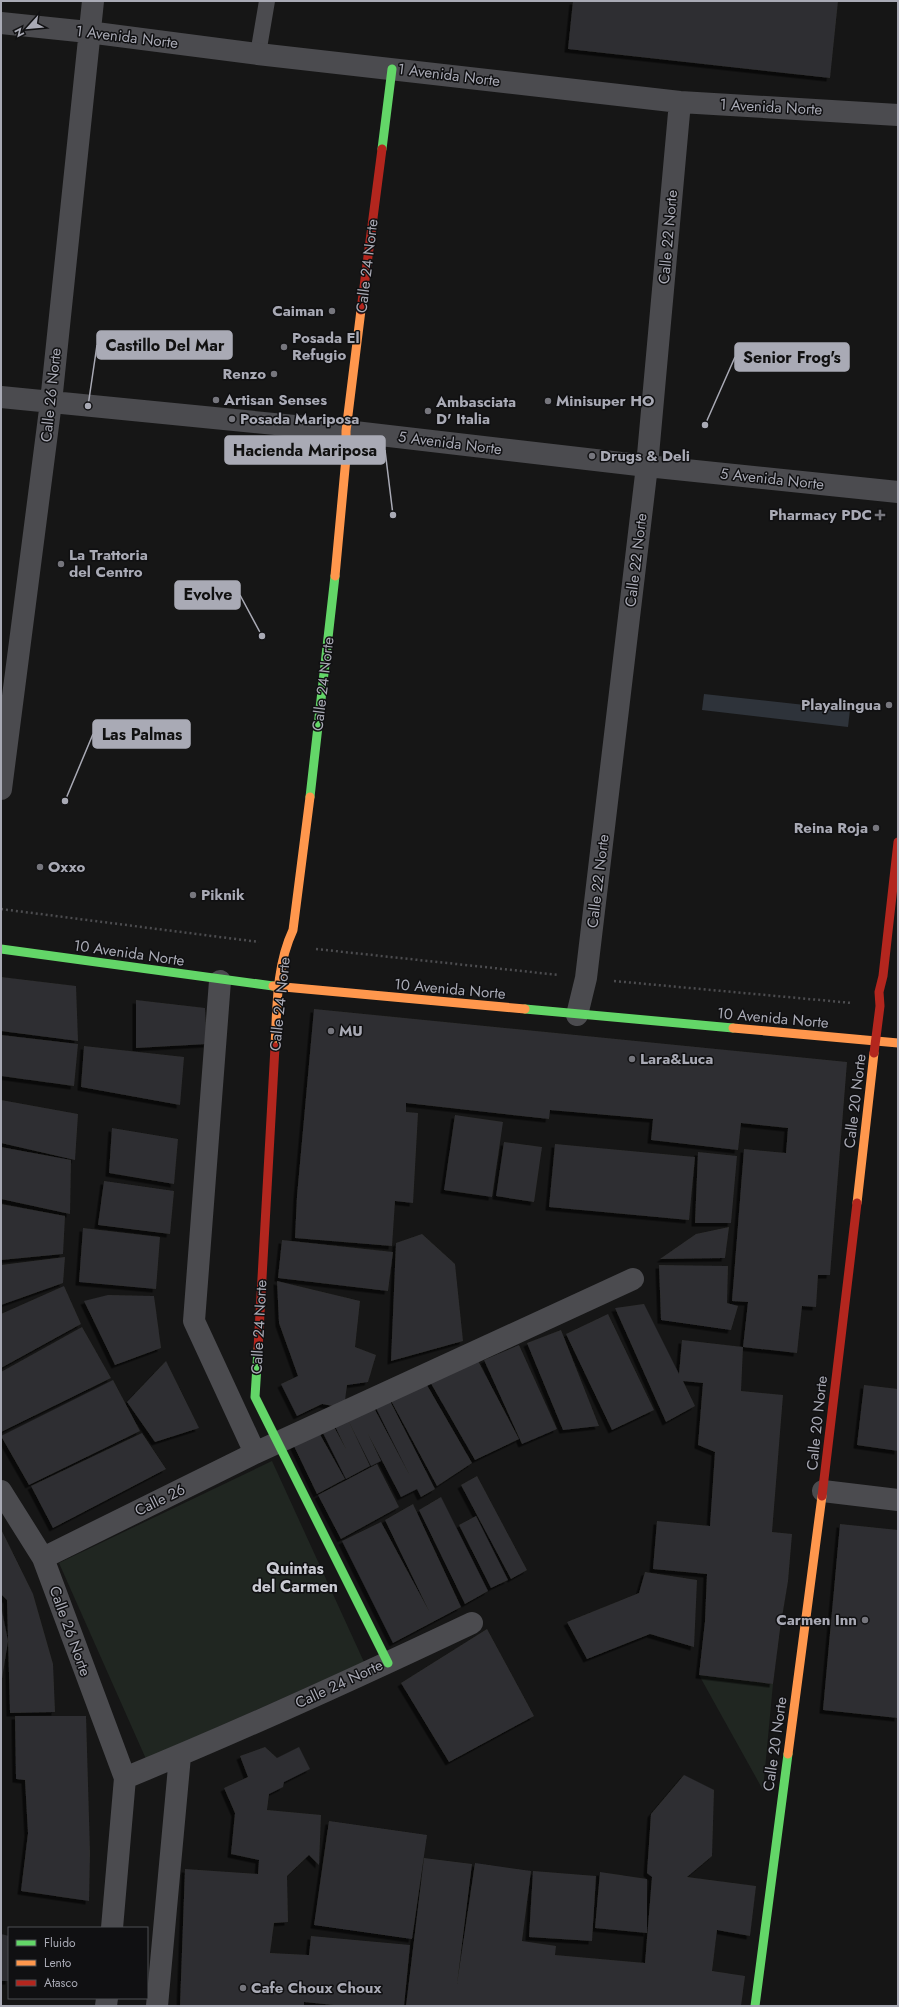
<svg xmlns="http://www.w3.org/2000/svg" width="899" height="2007" font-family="Jost,sans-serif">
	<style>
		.green { fill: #202621 }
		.water { fill: #2e333a }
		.building { fill: #2f2f30; filter: url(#shadow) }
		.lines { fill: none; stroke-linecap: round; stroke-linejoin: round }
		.path { stroke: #4c4c4f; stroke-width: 2.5; stroke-dasharray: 2 3; stroke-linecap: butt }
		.lane { stroke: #4b4b4f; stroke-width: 16 }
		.street { stroke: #4b4b4f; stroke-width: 22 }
		.fast { stroke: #63d668; stroke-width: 9 }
		.slow { stroke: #ff974d; stroke-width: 9 }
		.jam { stroke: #b3261e; stroke-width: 9 }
		.poi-dot { fill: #76767d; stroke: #101012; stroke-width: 1.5 }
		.labels { text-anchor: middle; stroke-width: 3; stroke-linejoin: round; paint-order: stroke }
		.street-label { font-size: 15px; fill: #a9aab5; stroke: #101012 }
		.poi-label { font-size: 15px; font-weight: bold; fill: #a9aab5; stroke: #101012; text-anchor: start }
		.neighbourhood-label { font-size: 16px; font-weight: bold; fill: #c9cad2; stroke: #101012 }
		.leader { fill: none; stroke: #a9aab5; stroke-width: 1.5 }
		.callout-dot { fill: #a9aab5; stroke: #101012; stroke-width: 1.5 }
		.callout { fill: #a9aab5; stroke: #a9aab5; stroke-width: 1.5 }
		.callout-label { font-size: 16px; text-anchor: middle; font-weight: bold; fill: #111 }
	</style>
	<defs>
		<filter id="shadow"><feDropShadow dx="-3.5" dy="3.5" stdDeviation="0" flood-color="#0009"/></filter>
	</defs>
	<rect width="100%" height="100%" fill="#161616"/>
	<path class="green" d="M272,1461L364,1662L146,1759L59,1563Z
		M699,1675L773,1684L763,1790Z"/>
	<path class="water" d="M704,694L850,710L848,727L702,710Z"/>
	<path class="building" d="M573,1H838L830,78L568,49Z
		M1,977L76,986L78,1041L1,1031Z
		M136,1000L205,1008L207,1044L136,1048Z
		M314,1009L847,1062L830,1275H818L816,1307L802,1306L797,1353L743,1347L748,1302L732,1301L744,1149L786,1153L788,1128L741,1123L738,1150L651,1140L653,1119L550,1110L549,1119L406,1103V1112L418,1113L413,1203L395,1201L392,1246L295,1238L297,1196Z
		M1,1035L78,1044L74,1086L1,1076Z
		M84,1046L184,1057L180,1105L81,1087Z
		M1,1100L78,1114L75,1160L1,1143Z
		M455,1115L503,1122L492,1197L444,1190Z
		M112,1128L178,1139L174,1184L109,1173Z
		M504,1142L542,1147L534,1202L496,1196Z
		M555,1144L695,1157L689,1220L549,1207Z
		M1,1147L71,1160L70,1214L1,1199Z
		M698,1152L737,1156L731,1223H695Z
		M104,1181L174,1191L170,1234L98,1225Z
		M1,1204L65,1216L63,1254L1,1260Z
		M729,1227L725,1258L660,1259L696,1234Z
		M83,1228L160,1237L156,1289L79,1282Z
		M422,1234L455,1264L463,1341L391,1361L396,1243Z
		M282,1240L393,1252L388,1291L278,1278Z
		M65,1257L63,1283L1,1305V1265Z
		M659,1265L728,1266L727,1303L738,1306L731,1330L661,1320Z
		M277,1281L360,1301L355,1347L376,1355L368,1382L347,1385L344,1408L322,1404L297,1416L281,1384L298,1376L279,1323Z
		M64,1286L81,1324L1,1368V1314Z
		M108,1295L154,1296L161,1348L115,1365L84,1301Z
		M644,1304L679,1374L682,1340L743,1347L741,1391L783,1395L772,1532L792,1534L788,1581L780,1629L773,1684L699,1675L705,1621L707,1574L653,1569L657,1521L710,1526L715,1452L698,1445L703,1383L683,1381L695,1406L666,1422L615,1308Z
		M608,1314L654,1410L612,1430L566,1334Z
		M82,1327L111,1378L1,1432V1372Z
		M561,1330L599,1426L563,1430L527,1343Z
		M519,1345L557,1429L522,1444L484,1360Z
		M475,1355L519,1439L475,1460L429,1380Z
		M166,1361L199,1428L155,1442L127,1402Z
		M113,1380L140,1431L29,1485L1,1436Z
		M424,1380L472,1463L437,1486L389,1397Z
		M864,1385L898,1389V1451L857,1445Z
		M388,1397L435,1489L421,1497L417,1489L401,1497L368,1434L381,1461L371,1466L348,1420L370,1466L346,1479L321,1429L332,1423L346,1449L334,1424L372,1404L410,1476L374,1404Z
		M317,1429L345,1479L317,1494L292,1442Z
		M142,1433L166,1469L53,1528L31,1486Z
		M377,1464L399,1507L341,1539L318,1495Z
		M477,1476L527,1570L511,1579L461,1485Z
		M441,1497L488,1591L465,1604L419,1510Z
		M413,1504L461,1607L393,1643L342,1541L381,1522L429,1611L385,1520Z
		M476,1516L508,1580L491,1588L459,1525Z
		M840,1524L898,1530V1718L823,1710Z
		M1,1529L33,1594L53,1664L55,1712L10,1713L7,1600L1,1594Z
		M645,1572L697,1580L694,1647L650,1634L587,1659L567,1622L639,1593Z
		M2,1611L8,1641L2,1679L1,1678Z
		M487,1629L534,1716L449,1762L401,1683Z
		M15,1716H86L90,1853L89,1901L21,1891L28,1833L25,1780L16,1779Z
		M265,1747L277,1758L299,1747L310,1769L284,1782L283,1787L269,1794L267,1810L321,1815L319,1865L309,1855L287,1876L288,1922L274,1923L270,1953L309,1955L311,1936L410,1945L404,2006H344L304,2002V2006H180L185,1869L258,1874L259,1860L231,1854L235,1813L224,1788L248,1777L240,1756Z
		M684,1775L714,1790L712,1856L687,1877L756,1886L750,1936L717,1930L712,1971L745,1976L741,2006H406L424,1858L472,1864L457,1984L475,1863L531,1871L522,1941L556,1946L555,1955L645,1963L652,1877L647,1873L651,1814Z
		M329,1821L427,1835L412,1939L314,1925Z
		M533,1871L596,1876L592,1941L529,1937Z
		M600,1872L647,1879V1933L595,1928Z
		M1,1934L9,1936V1981H1Z"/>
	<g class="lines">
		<path class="path" d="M1,909L259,942
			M316,949L559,975
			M614,981L852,1003"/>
		<path class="lane" d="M258,54L267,1"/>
		<path class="street" d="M1,23L88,32L258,54L680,102L898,115
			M1,397L346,431L647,466L898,492
			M1,789L51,402L93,1
			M220,981L194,1321L255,1453
			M577,1015L586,978L647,466L680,102
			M1,1491L43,1558L125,1778L112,1928
			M823,1491L898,1500
			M43,1558L255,1453L633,1279
			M125,1778C242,1730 358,1677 472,1623
			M106,2006L107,1998
			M157,2006L180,1756"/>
		<path class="fast" d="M382,149L392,69
			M310,797L335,576
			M1,949L273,986
			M525,1009L733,1028
			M258,1349L255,1397L388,1663
			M755,2006L788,1754"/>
		<path class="slow" d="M335,576L346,458V431L361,310
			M273,986L525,1009
			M733,1028L898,1043
			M275,1047C277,1008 276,966 293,930L310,797
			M857,1203L874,1053
			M788,1754L822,1496"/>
		<path class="jam" d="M361,310L382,149
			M874,1053L880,1006L879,992L883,976L898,842
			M258,1349L275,1047
			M822,1496L857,1203"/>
	</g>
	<g class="poi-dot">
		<circle cx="332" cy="311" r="4"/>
		<circle cx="284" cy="347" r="4"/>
		<circle cx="274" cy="374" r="4"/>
		<circle cx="216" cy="400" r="4"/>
		<circle cx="548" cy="401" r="4"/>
		<circle cx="428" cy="411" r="4"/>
		<circle cx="232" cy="419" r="4"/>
		<circle cx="592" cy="456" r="4"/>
		<path d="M878 509h4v4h4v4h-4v4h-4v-4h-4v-4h4z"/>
		<circle cx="61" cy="564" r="4"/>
		<circle cx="889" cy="705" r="4"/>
		<circle cx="876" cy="828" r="4"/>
		<circle cx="40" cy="867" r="4"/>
		<circle cx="193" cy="895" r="4"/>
		<circle cx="331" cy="1031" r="4"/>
		<circle cx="632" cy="1059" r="4"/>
		<circle cx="865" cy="1620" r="4"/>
		<circle cx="243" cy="1988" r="4"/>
	</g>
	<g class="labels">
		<g class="street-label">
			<text transform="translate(127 37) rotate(7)" y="5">1 Avenida Norte</text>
			<text transform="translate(449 75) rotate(7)" y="5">1 Avenida Norte</text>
			<text transform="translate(771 107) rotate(3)" y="5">1 Avenida Norte</text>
			<text transform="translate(668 237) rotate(-85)" y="5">Calle 22 Norte</text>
			<text transform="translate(367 266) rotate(-83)" y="5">Calle 24 Norte</text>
			<text transform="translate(51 395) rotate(-84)" y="5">Calle 26 Norte</text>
			<text transform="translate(450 443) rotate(7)" y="5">5 Avenida Norte</text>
			<text transform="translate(772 479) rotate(6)" y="5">5 Avenida Norte</text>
			<text transform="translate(636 560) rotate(-83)" y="5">Calle 22 Norte</text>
			<text transform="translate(323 684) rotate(-83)" y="5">Calle 24 Norte</text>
			<text transform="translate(598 881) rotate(-83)" y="5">Calle 22 Norte</text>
			<text transform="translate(129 953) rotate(8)" y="5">10 Avenida Norte</text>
			<text transform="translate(450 989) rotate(5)" y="5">10 Avenida Norte</text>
			<text transform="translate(280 1004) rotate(-84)" y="5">Calle 24 Norte</text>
			<text transform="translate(773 1018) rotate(5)" y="5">10 Avenida Norte</text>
			<text transform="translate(855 1101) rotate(-83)" y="5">Calle 20 Norte</text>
			<text transform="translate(259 1327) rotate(-87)" y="5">Calle 24 Norte</text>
			<text transform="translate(817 1423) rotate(-84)" y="5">Calle 20 Norte</text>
			<text transform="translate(160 1500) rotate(-26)" y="5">Calle 26</text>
			<text transform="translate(70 1631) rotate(70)" y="5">Calle 26 Norte</text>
			<text transform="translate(339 1684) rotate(-25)" y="5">Calle 24 Norte</text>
			<text transform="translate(775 1744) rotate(-82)" y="5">Calle 20 Norte</text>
		</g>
		<g class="poi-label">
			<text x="324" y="316" text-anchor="end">Caiman</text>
			<text x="292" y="343">Posada El<tspan x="292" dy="17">Refugio</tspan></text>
			<text x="266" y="379" text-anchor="end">Renzo</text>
			<text x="224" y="405">Artisan Senses</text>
			<text x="556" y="406">Minisuper HO</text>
			<text x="436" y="407">Ambasciata<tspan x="436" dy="17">D' Italia</tspan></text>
			<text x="240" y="424">Posada Mariposa</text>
			<text x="600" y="461">Drugs &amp; Deli</text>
			<text x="872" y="520" text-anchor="end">Pharmacy PDC</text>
			<text x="69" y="560">La Trattoria<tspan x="69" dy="17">del Centro</tspan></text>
			<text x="881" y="710" text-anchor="end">Playalingua</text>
			<text x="868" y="833" text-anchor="end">Reina Roja</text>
			<text x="48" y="872">Oxxo</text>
			<text x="201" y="900">Piknik</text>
			<text x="339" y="1036">MU</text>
			<text x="640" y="1064">Lara&amp;Luca</text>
			<text x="857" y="1625" text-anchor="end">Carmen Inn</text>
			<text x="251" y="1993">Cafe Choux Choux</text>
		</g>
		<g class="neighbourhood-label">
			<text x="295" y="1574">Quintas<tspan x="295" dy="18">del Carmen</tspan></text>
		</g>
	</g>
	<path class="leader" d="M88 406L97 345M705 425L735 357M393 515L385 450M262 636L240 595M65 801L93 734"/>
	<g class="callout-dot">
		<circle cx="88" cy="406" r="4"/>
		<circle cx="705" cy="425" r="4"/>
		<circle cx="393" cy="515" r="4"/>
		<circle cx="262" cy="636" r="4"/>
		<circle cx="65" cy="801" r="4"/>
	</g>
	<g class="callout">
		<rect x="97" y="331" width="135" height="28" rx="4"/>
		<rect x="735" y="343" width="114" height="28" rx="4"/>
		<rect x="225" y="436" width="160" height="28" rx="4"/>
		<rect x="175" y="581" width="65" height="28" rx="4"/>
		<rect x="93" y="720" width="97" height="28" rx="4"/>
	</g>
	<g class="callout-label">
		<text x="165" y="351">Castillo Del Mar</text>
		<text x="792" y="363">Senior Frog's</text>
		<text x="305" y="456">Hacienda Mariposa</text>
		<text x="208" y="600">Evolve</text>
		<text x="142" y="740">Las Palmas</text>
	</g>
	<rect width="899" height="2007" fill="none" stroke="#a9aab5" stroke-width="4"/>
	<rect x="8" y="1927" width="140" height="72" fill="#101012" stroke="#4d4e53"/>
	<rect x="16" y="1940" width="20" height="6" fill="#63d668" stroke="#4d4e53"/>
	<text x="44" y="1947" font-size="12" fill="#a9aab5">Fluido</text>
	<rect x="16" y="1960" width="20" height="6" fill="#ff974d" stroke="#4d4e53"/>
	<text x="44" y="1967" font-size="12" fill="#a9aab5">Lento</text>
	<rect x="16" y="1980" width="20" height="6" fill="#b3261e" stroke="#4d4e53"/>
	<text x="44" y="1987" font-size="12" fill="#a9aab5">Atasco</text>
	<g transform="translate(28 28) rotate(243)" stroke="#101012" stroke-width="3" paint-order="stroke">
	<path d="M0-3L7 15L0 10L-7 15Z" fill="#a9aab5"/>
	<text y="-6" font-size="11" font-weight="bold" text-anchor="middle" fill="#a9aab5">N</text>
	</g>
</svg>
